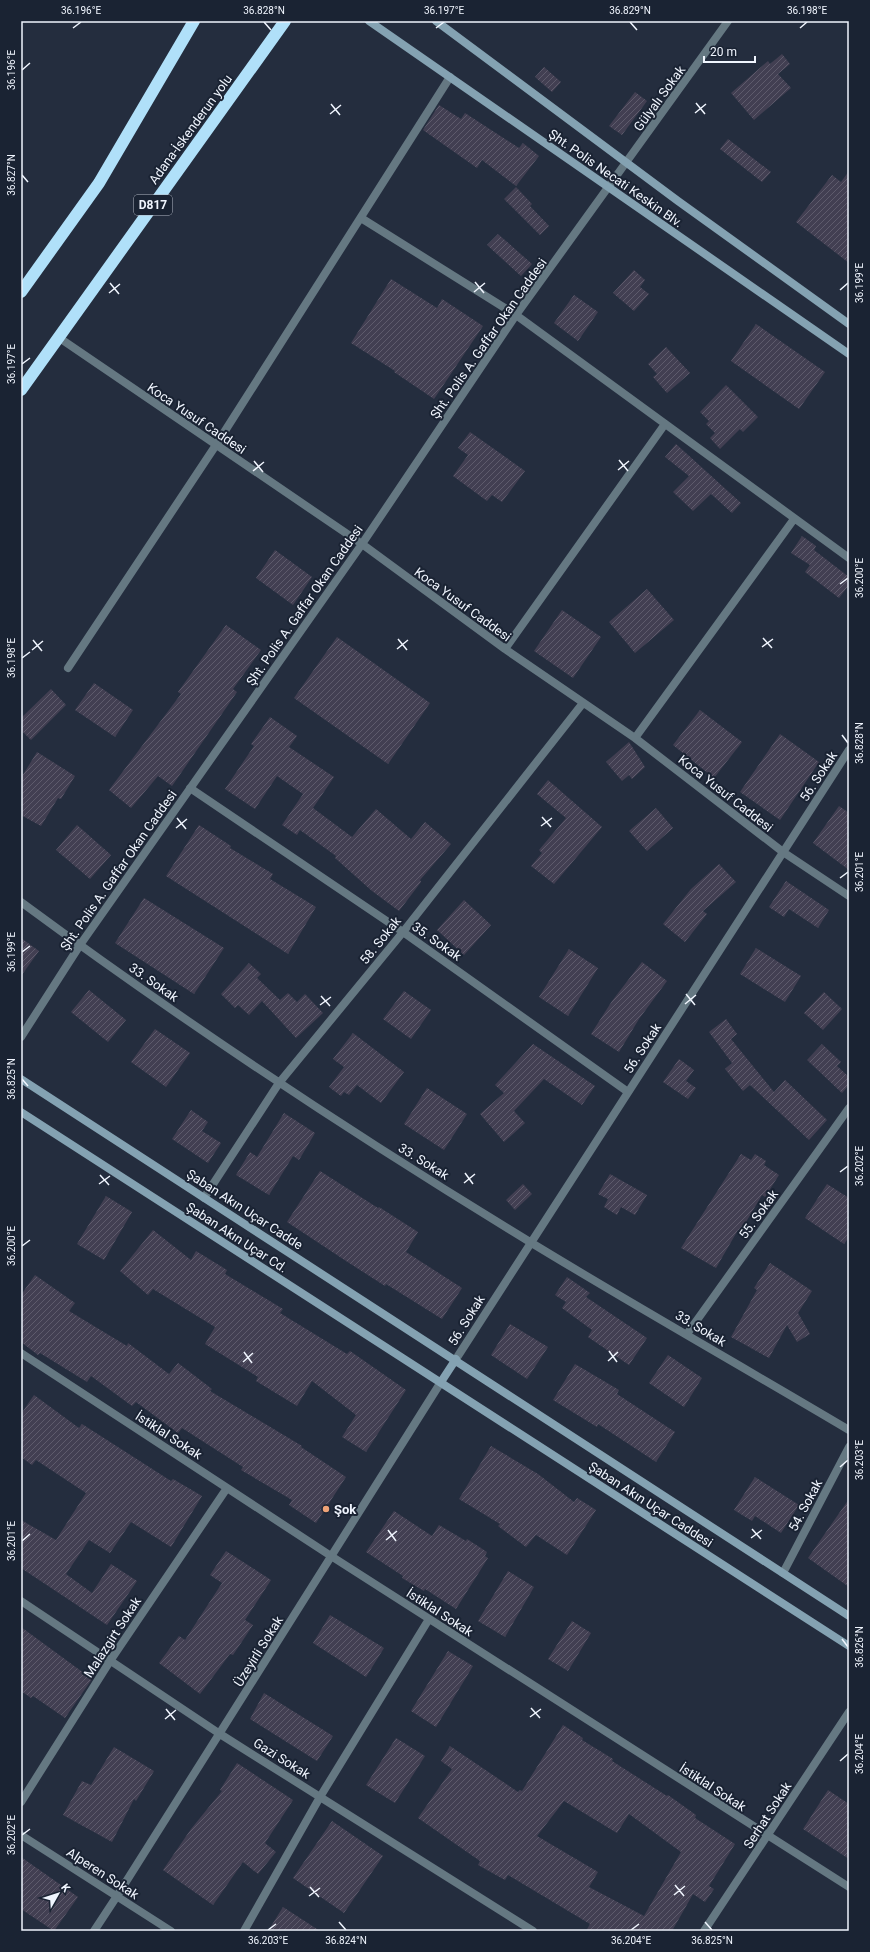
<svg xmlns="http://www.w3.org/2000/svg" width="870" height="1952" font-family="Roboto,sans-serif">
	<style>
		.building { fill: url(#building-hatch); fill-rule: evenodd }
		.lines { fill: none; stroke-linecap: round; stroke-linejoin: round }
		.lane { stroke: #657882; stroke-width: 8 }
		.street { stroke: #657882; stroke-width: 8 }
		.secondary { stroke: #84a2b2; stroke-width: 8 }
		.highway { stroke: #b0e0f9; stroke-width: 12 }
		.ticks { fill: none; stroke: #f0f5fe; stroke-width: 1.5 }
		.poi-dot { fill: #efa377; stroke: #1a2333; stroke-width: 1.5 }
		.labels { text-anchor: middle; stroke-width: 4; stroke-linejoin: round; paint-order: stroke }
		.shield { fill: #1a2333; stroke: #b0b6c1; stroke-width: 1 }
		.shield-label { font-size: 12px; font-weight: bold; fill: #f0f5fe }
		.street-label { font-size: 13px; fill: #f0f5fe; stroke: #1a2333 }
		.poi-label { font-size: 13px; font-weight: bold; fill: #f0f5fe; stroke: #1a2333; text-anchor: start }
		.neatline { fill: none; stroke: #f0f5fe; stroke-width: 1.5 }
		.ticks-label { font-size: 10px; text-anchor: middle; fill: #f0f5fe }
	</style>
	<defs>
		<pattern id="building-hatch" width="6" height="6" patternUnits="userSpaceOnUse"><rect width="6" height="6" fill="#423f52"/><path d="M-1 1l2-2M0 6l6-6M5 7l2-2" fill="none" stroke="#5e5b6c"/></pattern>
	</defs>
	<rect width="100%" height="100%" fill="#242d3e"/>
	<path class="building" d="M782,54L790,64L778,74L791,88L754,120L731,93L768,61L770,64Z
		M544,67L561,82L552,92L535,77Z
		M635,92L647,101L622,135L609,126Z
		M439,105L461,119L465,113L519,148L523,143L539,156L516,186L482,160L477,168L423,130Z
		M728,139L771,172L762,182L720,149Z
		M849,171V263L796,222L832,175L841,182Z
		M516,187L532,204L530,206L549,226L540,235L504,199Z
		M498,234L532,264L521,276L487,245Z
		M634,270L645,280L640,287L649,294L634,311L613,293Z
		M391,279L437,308L442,299L483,326L434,399L394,372L395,371L351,343Z
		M574,295L598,312L578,341L554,323Z
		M756,324L825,372L799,409L731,361Z
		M666,347L690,373L667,393L653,377L657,374L648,364Z
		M726,385L758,417L743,432L740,429L720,449L710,438L715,433L706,424L709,421L700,412Z
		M470,432L525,471L502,502L492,495L487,501L453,476L468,455L458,448Z
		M676,444L741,503L732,513L711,494L693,511L673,492L689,476L665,457Z
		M802,536L816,546L814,550L849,577V585L839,598L805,572L810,565L791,553Z
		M275,550L312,577L293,605L256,578Z
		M647,589L674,620L635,653L609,622Z
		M562,610L601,637L573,678L534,651Z
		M226,625L261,650L233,689L237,692L172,786L158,776L131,808L109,790L181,694L178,692Z
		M337,637L430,703L388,764L294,698Z
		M94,683L133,710L115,737L75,710Z
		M51,689L66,705L31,740L21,730V718Z
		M700,710L742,742L714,778L673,745Z
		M270,717L297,736L289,747L334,777L313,808L352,837L376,809L411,839L425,822L451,844L420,880L421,882L399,911L372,891L335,858L336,856L300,830L297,835L282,825L303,794L277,776L255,809L225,789L254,746L251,744Z
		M780,734L819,762L780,820L740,792Z
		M629,742L645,767L632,779L629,775L622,781L606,762Z
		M37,752L75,776L61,799L58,798L41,826L21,815V778Z
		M548,780L602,827L554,884L531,866L542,853L539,850L566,818L537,794Z
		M839,806L849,813V870L813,843Z
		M656,808L673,828L647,851L629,831Z
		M77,825L111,855L90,879L56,850Z
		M199,825L231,846L230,848L273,874L270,879L316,907L288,954L166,876Z
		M719,864L736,882L703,911L707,914L685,942L663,924L691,889Z
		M786,881L829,910L818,928L789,909L784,917L769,907Z
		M144,898L224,948L194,994L115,943Z
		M464,900L491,925L464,955L437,930Z
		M21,938L39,951L21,976Z
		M756,948L801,976L785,1002L740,974Z
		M569,949L598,968L568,1016L539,997Z
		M642,962L667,981L639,1019L619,1052L591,1034L612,1001Z
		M249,963L261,974L257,978L280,1000L288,993L297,1002L305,994L323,1013L296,1038L262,1001L249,1015L238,1005L235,1008L221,994Z
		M89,990L126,1020L108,1042L71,1012Z
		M404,991L431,1010L411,1039L383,1019Z
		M824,992L842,1009L823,1030L804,1013Z
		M726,1019L737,1034L731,1039L774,1092L785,1080L827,1120L809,1140L750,1085L743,1091L725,1069L732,1063L709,1032Z
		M155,1029L190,1053L166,1087L131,1062Z
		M353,1033L404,1072L381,1103L357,1085L349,1095L344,1092L341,1096L329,1087L344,1067L333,1059Z
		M533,1044L595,1086L582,1105L544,1079L514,1111L525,1123L504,1142L480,1114L504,1093L495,1085Z
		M822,1044L841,1062L837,1066L849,1077V1085L842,1093L807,1060Z
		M679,1059L694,1070L686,1081L696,1088L688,1099L663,1082Z
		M427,1088L467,1114L444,1150L404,1124Z
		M191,1110L208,1122L202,1131L221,1143L208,1163L172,1139Z
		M284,1113L315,1133L299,1160L293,1156L269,1195L236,1175L250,1152L257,1157Z
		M741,1154L751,1160L755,1154L766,1161L764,1165L779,1175L765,1197L762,1195L740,1232L738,1230L716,1268L681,1248Z
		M320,1171L378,1208L379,1207L418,1232L406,1252L462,1288L442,1319L386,1284L385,1286L346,1261L287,1222Z
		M610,1174L647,1195L635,1215L621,1207L617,1215L604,1207L608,1199L598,1194Z
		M523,1184L532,1194L515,1210L506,1200Z
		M827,1184L849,1198V1237L844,1244L805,1218Z
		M106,1196L132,1212L104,1260L77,1244Z
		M153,1230L191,1260L196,1251L227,1270L225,1274L283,1309L280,1313L347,1354L350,1351L406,1390L366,1452L342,1437L356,1415L312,1381L297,1406L256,1381L258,1377L205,1344L215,1327L153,1289L148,1295L120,1271Z
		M770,1263L812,1291L798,1313L810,1334L797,1342L787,1325L769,1358L731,1337L757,1290L754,1288Z
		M35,1275L75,1303L69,1311L127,1346L128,1343L169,1374L178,1363L212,1389L210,1391L302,1446L301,1447L346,1477L316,1523L289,1505L292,1500L241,1470L243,1467L182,1428L178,1433L136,1402L132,1406L91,1376L87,1382L40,1353L38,1355L21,1342V1295Z
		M567,1277L590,1293L586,1297L647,1338L629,1365L588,1337L592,1330L562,1308L566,1302L555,1295Z
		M510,1324L548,1347L527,1379L491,1355Z
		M668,1355L702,1378L684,1407L649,1383Z
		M575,1364L619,1390L617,1394L675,1432L656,1462L598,1424L597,1427L553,1400Z
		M34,1395L79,1428L82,1424L171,1481L173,1479L202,1496L171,1547L131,1522L110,1553L89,1540L66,1574L92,1593L111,1564L137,1581L107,1625L21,1568V1520L56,1540L86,1493L36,1460L32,1465L21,1457V1414Z
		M491,1446L538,1474L574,1502L577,1498L596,1510L567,1555L536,1535L526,1547L498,1526L500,1524L459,1499Z
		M755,1477L799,1505L781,1533L755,1516L752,1521L734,1510Z
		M849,1499V1587L808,1558Z
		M394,1511L432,1536L439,1525L466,1541L467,1539L487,1552L485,1556L488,1558L456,1609L425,1589L424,1591L402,1578L403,1576L366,1552Z
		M226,1551L271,1580L245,1620L253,1625L233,1655L230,1654L200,1694L159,1663L179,1636L185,1640L222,1583L210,1575Z
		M508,1571L534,1587L505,1637L478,1621Z
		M330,1615L384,1648L366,1677L313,1643Z
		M572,1621L591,1633L568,1671L548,1659Z
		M21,1627L92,1679L65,1718L33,1696L31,1698L21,1691Z
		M448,1651L473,1666L436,1727L411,1711Z
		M264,1693L333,1736L317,1761L250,1719Z
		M563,1725L583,1738L582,1740L613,1759L612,1761L667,1796L668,1795L696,1815L695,1818L735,1844L709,1886L714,1889L705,1902L693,1894L672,1931H586L590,1924L508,1875L505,1880L478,1865L480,1861L418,1818L452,1769L441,1761L450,1746L518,1792L520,1790L522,1791ZM564,1801L617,1833L629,1814L681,1852L644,1916L589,1887L598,1872L537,1836Z
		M396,1738L425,1756L395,1803L366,1785Z
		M114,1747L154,1771L136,1801L134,1799L112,1842L63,1815L82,1781L91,1785Z
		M237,1763L293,1800L265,1843L276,1852L258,1874L243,1862L213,1905L163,1870L191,1829L222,1791L220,1790Z
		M828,1790L849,1804V1859L803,1829Z
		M332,1821L383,1856L344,1913L293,1878Z
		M21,1857L78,1897L54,1931L21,1909Z
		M283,1907L320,1931H268Z"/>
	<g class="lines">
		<path class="lane" d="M68,668L216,445"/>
		<path class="street" d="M361,218L516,315L849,558
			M58,337L362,544L505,649L635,738L783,852L849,896
			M216,445L450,77
			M505,649L665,424
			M635,738L794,519
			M190,788L403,932L628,1092
			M21,902C185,1023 356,1136 530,1242C635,1306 743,1367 849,1430
			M21,1037L80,945L362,544L516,315L728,21
			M204,1198L279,1083L403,932L583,703
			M687,1334L849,1108
			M21,1353L331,1556L849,1887
			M456,1359L849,750
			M783,1573L849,1447
			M21,1601L220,1734L533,1931
			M21,1802L110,1661L227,1488
			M21,1835L171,1931
			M94,1931L117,1896L441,1382
			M244,1931L320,1797L429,1619
			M704,1931L849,1712"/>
		<path class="secondary" d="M369,21L849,354
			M436,21L678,201L849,324
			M21,1079L849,1616
			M21,1112L849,1646
			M441,1382L456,1359"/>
		<path class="highway" d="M21,292L99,183L194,21
			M21,390L285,21"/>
	</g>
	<path class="ticks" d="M264,22L271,30M630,22L637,30M73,28L81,22M436,28L444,22M800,28L807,22M22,70L30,63M696,103L705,114M331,104L340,115M695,113L706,104M330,114L341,105M22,175L28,182M475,282L484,293M110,283L119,294M840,290L848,283M474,292L485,283M109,293L120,284M22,364L30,358M619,460L628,471M254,461L263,472M618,470L629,461M253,471L264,462M840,584L848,578M763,638L772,648M398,639L407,650M33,640L42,651M762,647L773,639M397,649L408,640M32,650L43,641M22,658L30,652M842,735L848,743M542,817L551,827M177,818L186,829M541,826L552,818M176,828L187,819M840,878L848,872M22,952L30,946M686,994L695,1005M321,996L330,1006M685,1004L696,995M320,1005L331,997M22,1079L28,1086M840,1172L848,1166M465,1173L473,1184M100,1175L109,1185M464,1183L475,1174M99,1184L110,1176M22,1246L30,1240M609,1351L617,1362M244,1352L252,1363M608,1361L618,1352M243,1362L253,1353M840,1467L848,1460M752,1529L761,1539M388,1530L396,1541M751,1538L762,1530M386,1540L397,1531M22,1541L30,1534M842,1639L848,1647M531,1708L540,1718M166,1709L175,1720M530,1717L541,1709M165,1719L176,1710M840,1761L848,1754M22,1835L30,1829M675,1885L684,1896M310,1887L319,1897M674,1895L685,1886M309,1896L320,1888M339,1922L346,1930M705,1922L712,1930M268,1930L276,1924M631,1930L639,1924"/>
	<circle class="poi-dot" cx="326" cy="1509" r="4"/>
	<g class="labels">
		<rect class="shield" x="134" y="195" width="38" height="20" rx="3"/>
		<g class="shield-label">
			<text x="153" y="209">D817</text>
		</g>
		<g class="street-label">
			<text transform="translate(659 98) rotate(-54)" y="5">Gülyalı Sokak</text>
			<text transform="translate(190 129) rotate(-54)" y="5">Adana-İskenderun yolu</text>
			<text transform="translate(616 178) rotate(35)" y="5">Şht. Polis Necati Keskin Blv.</text>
			<text transform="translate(488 338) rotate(-55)" y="5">Şht. Polis A. Gaffar Okan Caddesi</text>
			<text transform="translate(197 418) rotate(34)" y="5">Koca Yusuf Caddesi</text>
			<text transform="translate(463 604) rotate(36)" y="5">Koca Yusuf Caddesi</text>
			<text transform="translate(304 605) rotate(-55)" y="5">Şht. Polis A. Gaffar Okan Caddesi</text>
			<text transform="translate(818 776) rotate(-57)" y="5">56. Sokak</text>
			<text transform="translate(726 793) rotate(38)" y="5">Koca Yusuf Caddesi</text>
			<text transform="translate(118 870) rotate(-55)" y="5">Şht. Polis A. Gaffar Okan Caddesi</text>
			<text transform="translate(380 940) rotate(-51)" y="5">58. Sokak</text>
			<text transform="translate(437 941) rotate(35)" y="5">35. Sokak</text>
			<text transform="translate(154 982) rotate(35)" y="5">33. Sokak</text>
			<text transform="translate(642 1048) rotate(-57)" y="5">56. Sokak</text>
			<text transform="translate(424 1161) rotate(32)" y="5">33. Sokak</text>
			<text transform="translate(245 1209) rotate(33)" y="5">Şaban Akın Uçar Cadde</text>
			<text transform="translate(758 1214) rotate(-54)" y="5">55. Sokak</text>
			<text transform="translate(237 1237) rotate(33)" y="5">Şaban Akın Uçar Cd.</text>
			<text transform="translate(466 1320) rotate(-58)" y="5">56. Sokak</text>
			<text transform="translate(701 1328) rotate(31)" y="5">33. Sokak</text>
			<text transform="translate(169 1435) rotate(33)" y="5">İstiklal Sokak</text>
			<text transform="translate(651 1504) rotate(33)" y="5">Şaban Akın Uçar Caddesi</text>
			<text transform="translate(805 1505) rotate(-62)" y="5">54. Sokak</text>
			<text transform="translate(440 1612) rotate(33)" y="5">İstiklal Sokak</text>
			<text transform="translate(112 1637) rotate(-57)" y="5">Malazgirt Sokak</text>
			<text transform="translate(258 1651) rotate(-58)" y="5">Üzeyirli Sokak</text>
			<text transform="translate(282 1758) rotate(32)" y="5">Gazi Sokak</text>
			<text transform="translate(713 1787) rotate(33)" y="5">İstiklal Sokak</text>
			<text transform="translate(767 1815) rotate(-57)" y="5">Serhat Sokak</text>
			<text transform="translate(103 1873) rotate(33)" y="5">Alperen Sokak</text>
		</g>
		<g class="poi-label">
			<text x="334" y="1514">Şok</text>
		</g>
	</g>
	<rect width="870" height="1952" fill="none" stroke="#1a2333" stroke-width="44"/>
	<g transform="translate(58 1894) rotate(51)" stroke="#1a2333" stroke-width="3" paint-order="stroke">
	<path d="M0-3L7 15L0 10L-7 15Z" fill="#f0f5fe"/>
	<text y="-6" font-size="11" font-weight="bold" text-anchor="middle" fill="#f0f5fe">K</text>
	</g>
	<path d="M704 56v6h51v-6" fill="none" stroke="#f0f5fe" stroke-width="2"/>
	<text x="710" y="56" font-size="12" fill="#f0f5fe" stroke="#1a2333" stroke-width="3" paint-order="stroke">20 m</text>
	<rect x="22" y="22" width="826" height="1908" class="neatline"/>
	<g class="ticks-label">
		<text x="81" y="14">36.196°E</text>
		<text x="264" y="14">36.828°N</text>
		<text x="444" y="14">36.197°E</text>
		<text x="630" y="14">36.829°N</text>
		<text x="807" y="14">36.198°E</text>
		<text transform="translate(11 70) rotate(-90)" y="4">36.196°E</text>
		<text transform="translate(11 175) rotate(-90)" y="4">36.827°N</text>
		<text transform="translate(859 283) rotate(-90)" y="4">36.199°E</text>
		<text transform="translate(11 364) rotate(-90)" y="4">36.197°E</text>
		<text transform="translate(859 578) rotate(-90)" y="4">36.200°E</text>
		<text transform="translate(11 658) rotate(-90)" y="4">36.198°E</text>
		<text transform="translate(859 743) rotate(-90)" y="4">36.828°N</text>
		<text transform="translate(859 872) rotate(-90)" y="4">36.201°E</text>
		<text transform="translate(11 952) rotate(-90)" y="4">36.199°E</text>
		<text transform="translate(11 1079) rotate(-90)" y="4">36.825°N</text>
		<text transform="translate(859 1166) rotate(-90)" y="4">36.202°E</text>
		<text transform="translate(11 1246) rotate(-90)" y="4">36.200°E</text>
		<text transform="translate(859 1460) rotate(-90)" y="4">36.203°E</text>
		<text transform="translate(11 1541) rotate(-90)" y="4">36.201°E</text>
		<text transform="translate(859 1647) rotate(-90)" y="4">36.826°N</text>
		<text transform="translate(859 1754) rotate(-90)" y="4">36.204°E</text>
		<text transform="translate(11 1835) rotate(-90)" y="4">36.202°E</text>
		<text x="268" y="1944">36.203°E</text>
		<text x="346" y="1944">36.824°N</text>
		<text x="631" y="1944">36.204°E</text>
		<text x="712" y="1944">36.825°N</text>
	</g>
</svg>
